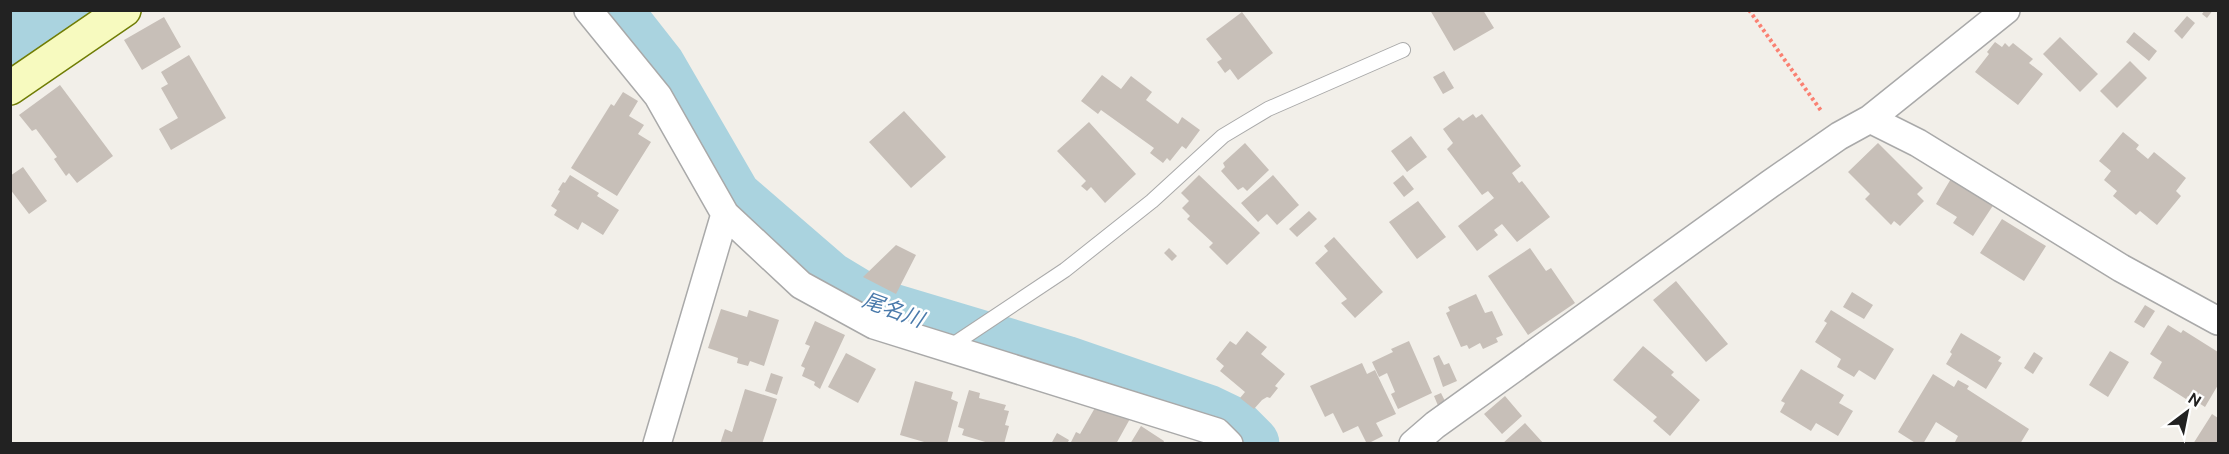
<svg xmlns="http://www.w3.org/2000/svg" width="2229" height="454" font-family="Ubuntu,'Noto Sans JP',sans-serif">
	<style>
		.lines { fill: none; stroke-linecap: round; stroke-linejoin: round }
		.river { stroke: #aad3df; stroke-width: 57 }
		.building { fill: #c7bfb8 }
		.lane-casing { stroke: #a9a9a9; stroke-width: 16 }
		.street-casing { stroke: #a9a9a9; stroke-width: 30 }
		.secondary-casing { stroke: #707d05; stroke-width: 36 }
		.path { stroke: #fa8072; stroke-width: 4; stroke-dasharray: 3 3; stroke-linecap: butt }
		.lane { stroke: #fff; stroke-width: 14 }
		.street { stroke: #fff; stroke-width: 27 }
		.secondary { stroke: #f7fabf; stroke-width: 33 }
		.labels { text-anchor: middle; stroke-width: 5; stroke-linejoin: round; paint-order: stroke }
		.water-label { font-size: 21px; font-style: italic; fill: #4a7aab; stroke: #fff }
	</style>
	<rect width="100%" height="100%" fill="#f2efe9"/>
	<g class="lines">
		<path class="river" d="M613,10L657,66L733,197L829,280L872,306L1065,364L1207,413L1232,425L1251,444
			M10,40L42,29L69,10"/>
	</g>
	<path class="building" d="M1430,10H1483L1494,28L1454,51Z
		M2205,10H2213L2207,18L2202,14Z
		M1242,12L1273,53L1238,80L1230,69L1225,73L1217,62L1222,59L1206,39Z
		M2187,16L2195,23L2182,39L2174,31Z
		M164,17L181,47L142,70L124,40Z
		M2134,32L2157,51L2149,61L2126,42Z
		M2060,37L2098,74L2080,92L2043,54Z
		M1995,42L2002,47L2005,43L2009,47L2013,43L2033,59L2029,63L2043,74L2018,105L1975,72L1989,54L1987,52Z
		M189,55L226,118L171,150L159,129L178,118L161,88L168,84L161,72Z
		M2130,61L2147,78L2117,108L2100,91Z
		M1444,71L1454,88L1443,94L1433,77Z
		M1102,75L1121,89L1131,76L1152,92L1146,100L1178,124L1182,117L1200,130L1186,149L1182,146L1170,161L1167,158L1163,163L1150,153L1154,148L1101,110L1098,114L1081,101Z
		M60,85L113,156L77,183L69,173L66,176L54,159L57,157L36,129L32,131L19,115Z
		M623,92L638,101L629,116L644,125L638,134L651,142L617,196L571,168L611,104L614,106Z
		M904,111L946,157L911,188L869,142Z
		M1473,114L1476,118L1482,114L1521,166L1512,173L1519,183L1522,181L1550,217L1517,242L1502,224L1494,230L1498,235L1477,251L1458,226L1494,198L1488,191L1482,195L1447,149L1453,143L1443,129L1459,117L1463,121Z
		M1089,122L1136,174L1105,203L1091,187L1087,191L1081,186L1086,181L1057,151Z
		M2123,132L2139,145L2136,149L2148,159L2154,152L2186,178L2176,191L2181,196L2157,225L2140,211L2136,215L2113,196L2117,191L2104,180L2111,171L2099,161Z
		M1411,136L1427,157L1407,172L1391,151Z
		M1245,143L1269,170L1247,191L1243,187L1238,190L1221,171L1225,167L1223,163Z
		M1878,143L1923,188L1917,194L1924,201L1900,226L1894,221L1891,225L1865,199L1870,194L1848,172Z
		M23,167L47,201L29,214L10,189V176Z
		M570,175L599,193L597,196L619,210L603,235L582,222L578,230L554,215L557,210L551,206L560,191L558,190L563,182L565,183Z
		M1199,175L1260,233L1227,265L1209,247L1213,243L1187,219L1190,216L1182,208L1189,201L1181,193Z
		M1273,175L1299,205L1277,225L1267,214L1258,222L1241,203Z
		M1403,175L1414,189L1404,197L1393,183Z
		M1952,177L1994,204L1973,236L1953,223L1957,217L1936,204Z
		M1418,201L1446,237L1417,259L1389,222Z
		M1309,211L1317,219L1297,237L1289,229Z
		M2002,219L2046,246L2024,281L1980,253Z
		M1334,237L1383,292L1355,318L1341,303L1347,299L1315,263L1328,251L1324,246Z
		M896,245L916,255L896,294L863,277Z
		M1169,248L1177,256L1172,261L1164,253Z
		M1530,248L1546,271L1551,268L1575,303L1528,335L1488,276Z
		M1676,281L1728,344L1706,362L1653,300Z
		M1852,292L1873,305L1864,319L1843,307Z
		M1476,294L1485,313L1492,311L1503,335L1496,338L1498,342L1483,349L1480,343L1469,349L1467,345L1461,347L1446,313L1450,311L1448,307Z
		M2145,305L2155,311L2144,328L2134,322Z
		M721,309L747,317L749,310L779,320L764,366L750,361L748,366L737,363L738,358L708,348Z
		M1831,310L1894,349L1875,380L1859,370L1854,377L1837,367L1841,359L1815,342L1827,323L1824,321Z
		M815,321L845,335L820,389L814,385L815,382L802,376L805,368L801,366L810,346L805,344Z
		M2168,325L2181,333L2183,330L2218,352V385L2205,407L2188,396L2186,399L2153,378L2162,362L2150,354Z
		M1247,331L1267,347L1261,354L1285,374L1275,386L1278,388L1270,398L1267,397L1262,400L1254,409L1240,398L1245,392L1220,371L1224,366L1216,359L1230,341L1236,345Z
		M1961,333L2001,357L1998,361L2002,363L1986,389L1946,364L1952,354L1950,352Z
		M1409,341L1432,393L1398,409L1391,394L1395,392L1387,373L1379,377L1372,362L1393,352L1391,349Z
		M1643,346L1674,372L1671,375L1700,400L1670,436L1653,421L1657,417L1613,380Z
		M2110,351L2129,362L2108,397L2089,385Z
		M2034,352L2043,358L2033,374L2024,368Z
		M846,353L876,369L858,403L828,387Z
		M1439,355L1444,365L1449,363L1457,381L1443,387L1433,358Z
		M1362,363L1367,374L1375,370L1396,414L1376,423L1383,436L1367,444L1358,426L1343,433L1333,413L1325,417L1310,386Z
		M1801,369L1844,395L1839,403L1853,411L1838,436L1816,423L1811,431L1780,412L1785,403L1781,401Z
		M771,373L783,377L777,395L765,391Z
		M1933,374L1954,387L1958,380L1969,386L1967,389L2029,429L2020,444H1954L1958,436L1936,422L1923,444H1917L1898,432Z
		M915,381L953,392L951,399L958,402L947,444H931L900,435Z
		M745,389L777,399L762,444H720L725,429L732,432Z
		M969,390L980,393L979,398L1006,405L1004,410L1009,411L1005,425L1009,426L1004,444H992L962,435L964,429L958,427Z
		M1441,393L1447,405L1439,408L1434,396Z
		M1505,396L1522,416L1502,434L1484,414Z
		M1100,399L1131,417L1116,444H1070L1076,432L1080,434Z
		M2212,414L2218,418V444H2193Z
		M1525,423L1544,444H1502Z
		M1141,426L1164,441L1163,444H1130Z
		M1057,433L1069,440L1067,444H1051Z"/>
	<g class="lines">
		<g class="lane-casing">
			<path id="lane" d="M948,348L1065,270L1152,201L1223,136L1268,109L1403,50"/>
		</g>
		<g class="street-casing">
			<path id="street" d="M588,10L658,96L725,214L801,285L874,325L1217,432L1229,444
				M1870,119L1918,143L2121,268L2218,321
				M657,444L725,214
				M1413,444L1435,425L1770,184L1839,136L1870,119L2006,10"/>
		</g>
		<g class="secondary-casing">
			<path id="secondary" d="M10,88L124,10"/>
		</g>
		<path class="path" d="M1749,10L1822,112"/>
		<use href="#lane" class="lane"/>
		<use href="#street" class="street"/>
		<use href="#secondary" class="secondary"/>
	</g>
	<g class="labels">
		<g class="water-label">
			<text transform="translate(893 310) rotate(20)" y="7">尾名川</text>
		</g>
	</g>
	<rect width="2229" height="454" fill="none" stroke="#222222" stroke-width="24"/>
	<g transform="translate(2187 412) rotate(32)" stroke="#ffffff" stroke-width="4.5" paint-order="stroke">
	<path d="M0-4.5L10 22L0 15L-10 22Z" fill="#222222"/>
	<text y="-9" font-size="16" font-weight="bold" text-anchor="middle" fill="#222222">N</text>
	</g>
</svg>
